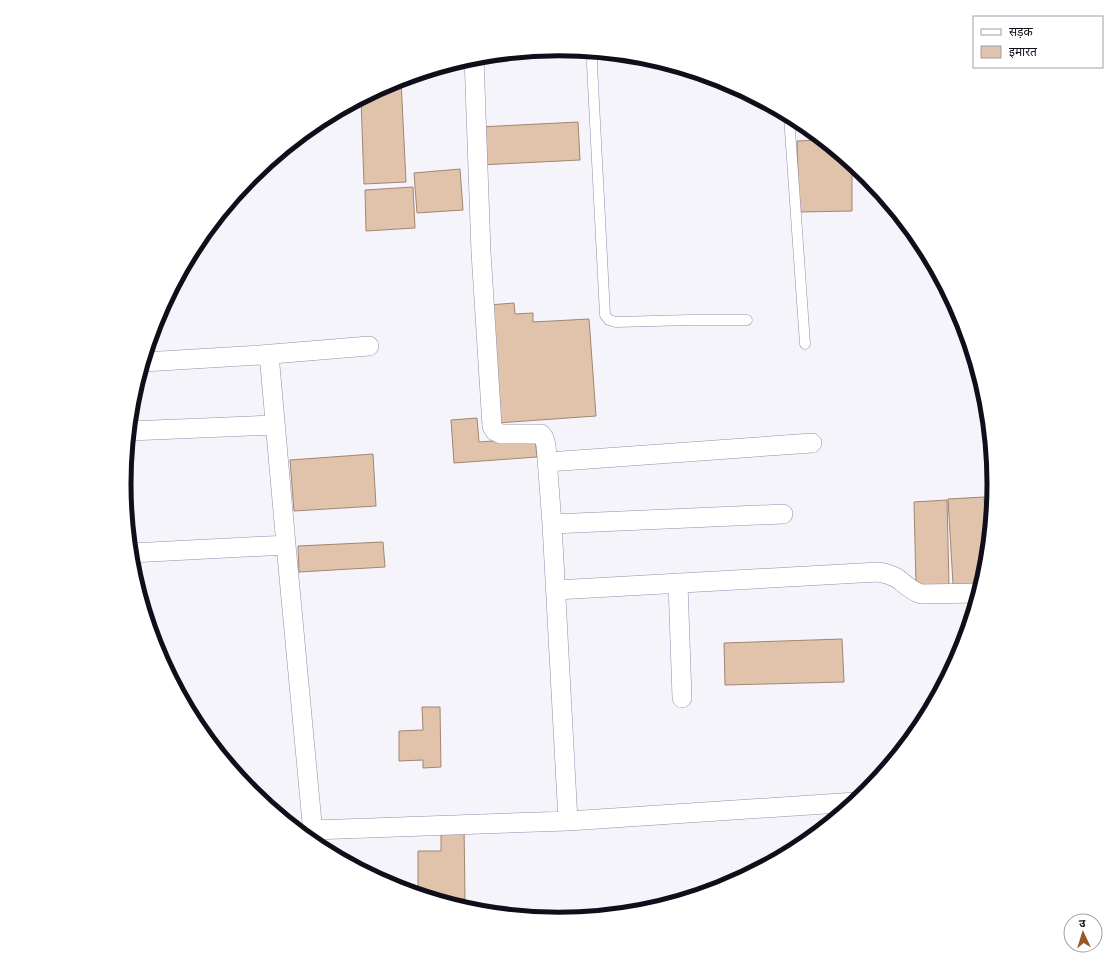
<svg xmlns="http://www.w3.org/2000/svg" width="1119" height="969" font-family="Signika,'Noto Sans Devanagari',sans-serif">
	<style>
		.building { fill: #e1c3ac; stroke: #a28570 }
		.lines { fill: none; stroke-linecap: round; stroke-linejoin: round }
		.lane-casing { stroke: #918ead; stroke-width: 11 }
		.street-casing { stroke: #918ead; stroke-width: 20 }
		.lane { stroke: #fff; stroke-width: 10 }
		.street { stroke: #fff; stroke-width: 19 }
		.rim { fill: none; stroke: #100e1a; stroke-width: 5 }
	</style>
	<rect width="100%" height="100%" fill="#f5f4fb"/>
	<path class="building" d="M401,80L406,182L364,184L361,99L393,82Z
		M578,122L580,160L480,165L479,127Z
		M823,140L852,164V211L799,212L797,141Z
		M460,169L463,210L417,213L414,173Z
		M413,187L415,228L366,231L365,190Z
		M514,303L515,314L533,313V322L589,319L596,416L497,423L489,305Z
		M477,418L479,442L535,438L537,457L454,463L451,420Z
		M373,454L376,506L294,511L290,460Z
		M984,497L988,557L987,570L983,583L953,584L948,499Z
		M947,500L949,585H916L914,502Z
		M383,542L385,567L299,572L298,546Z
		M842,639L844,682L725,685L724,643Z
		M422,707H440L441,767L423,768V760L399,761V731L423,730Z
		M464,825L465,899H433L418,895V851H441V826Z"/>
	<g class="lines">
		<g class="lane-casing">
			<path id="lane" d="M593,52L592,64L605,315L609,320L616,322L691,320H747
				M789,116L805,344"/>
		</g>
		<g class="street-casing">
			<path id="street" d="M474,57L481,252L492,426L495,431L501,434H541L544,438L546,445L552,524L568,821L856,802
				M269,354L286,545L314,844
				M144,362L260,355L369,346
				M129,431L275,425
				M548,462L812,443
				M552,524L783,514
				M131,553L286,545
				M678,583L682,698
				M556,590L878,572C885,573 891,575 897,578C905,584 911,591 921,594L980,593
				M313,830L568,821"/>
		</g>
		<use href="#lane" class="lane"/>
		<use href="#street" class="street"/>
	</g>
	<path d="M0 0H1119V969H0ZM131 484a428 428 0 1 1 856 0a428 428 0 1 1-856 0Z" fill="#fff" fill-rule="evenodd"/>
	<path class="rim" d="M131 484a428 428 0 1 1 856 0a428 428 0 1 1-856 0Z"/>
	<rect x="973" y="16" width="130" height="52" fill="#ffffff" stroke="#9f9fa3"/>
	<rect x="981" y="29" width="20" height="6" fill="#ffffff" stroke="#9f9fa3"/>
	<text x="1009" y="36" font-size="12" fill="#100e1a">सड़क</text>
	<rect x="981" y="46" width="20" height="12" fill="#e1c3ac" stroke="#9f9fa3"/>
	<text x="1009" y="56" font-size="12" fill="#100e1a">इमारत</text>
	<g transform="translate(1083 933) rotate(356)"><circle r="19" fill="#ffffff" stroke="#9f9fa3"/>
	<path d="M0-3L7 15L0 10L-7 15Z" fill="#995922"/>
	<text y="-6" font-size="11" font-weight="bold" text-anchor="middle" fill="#100e1a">उ</text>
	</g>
</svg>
